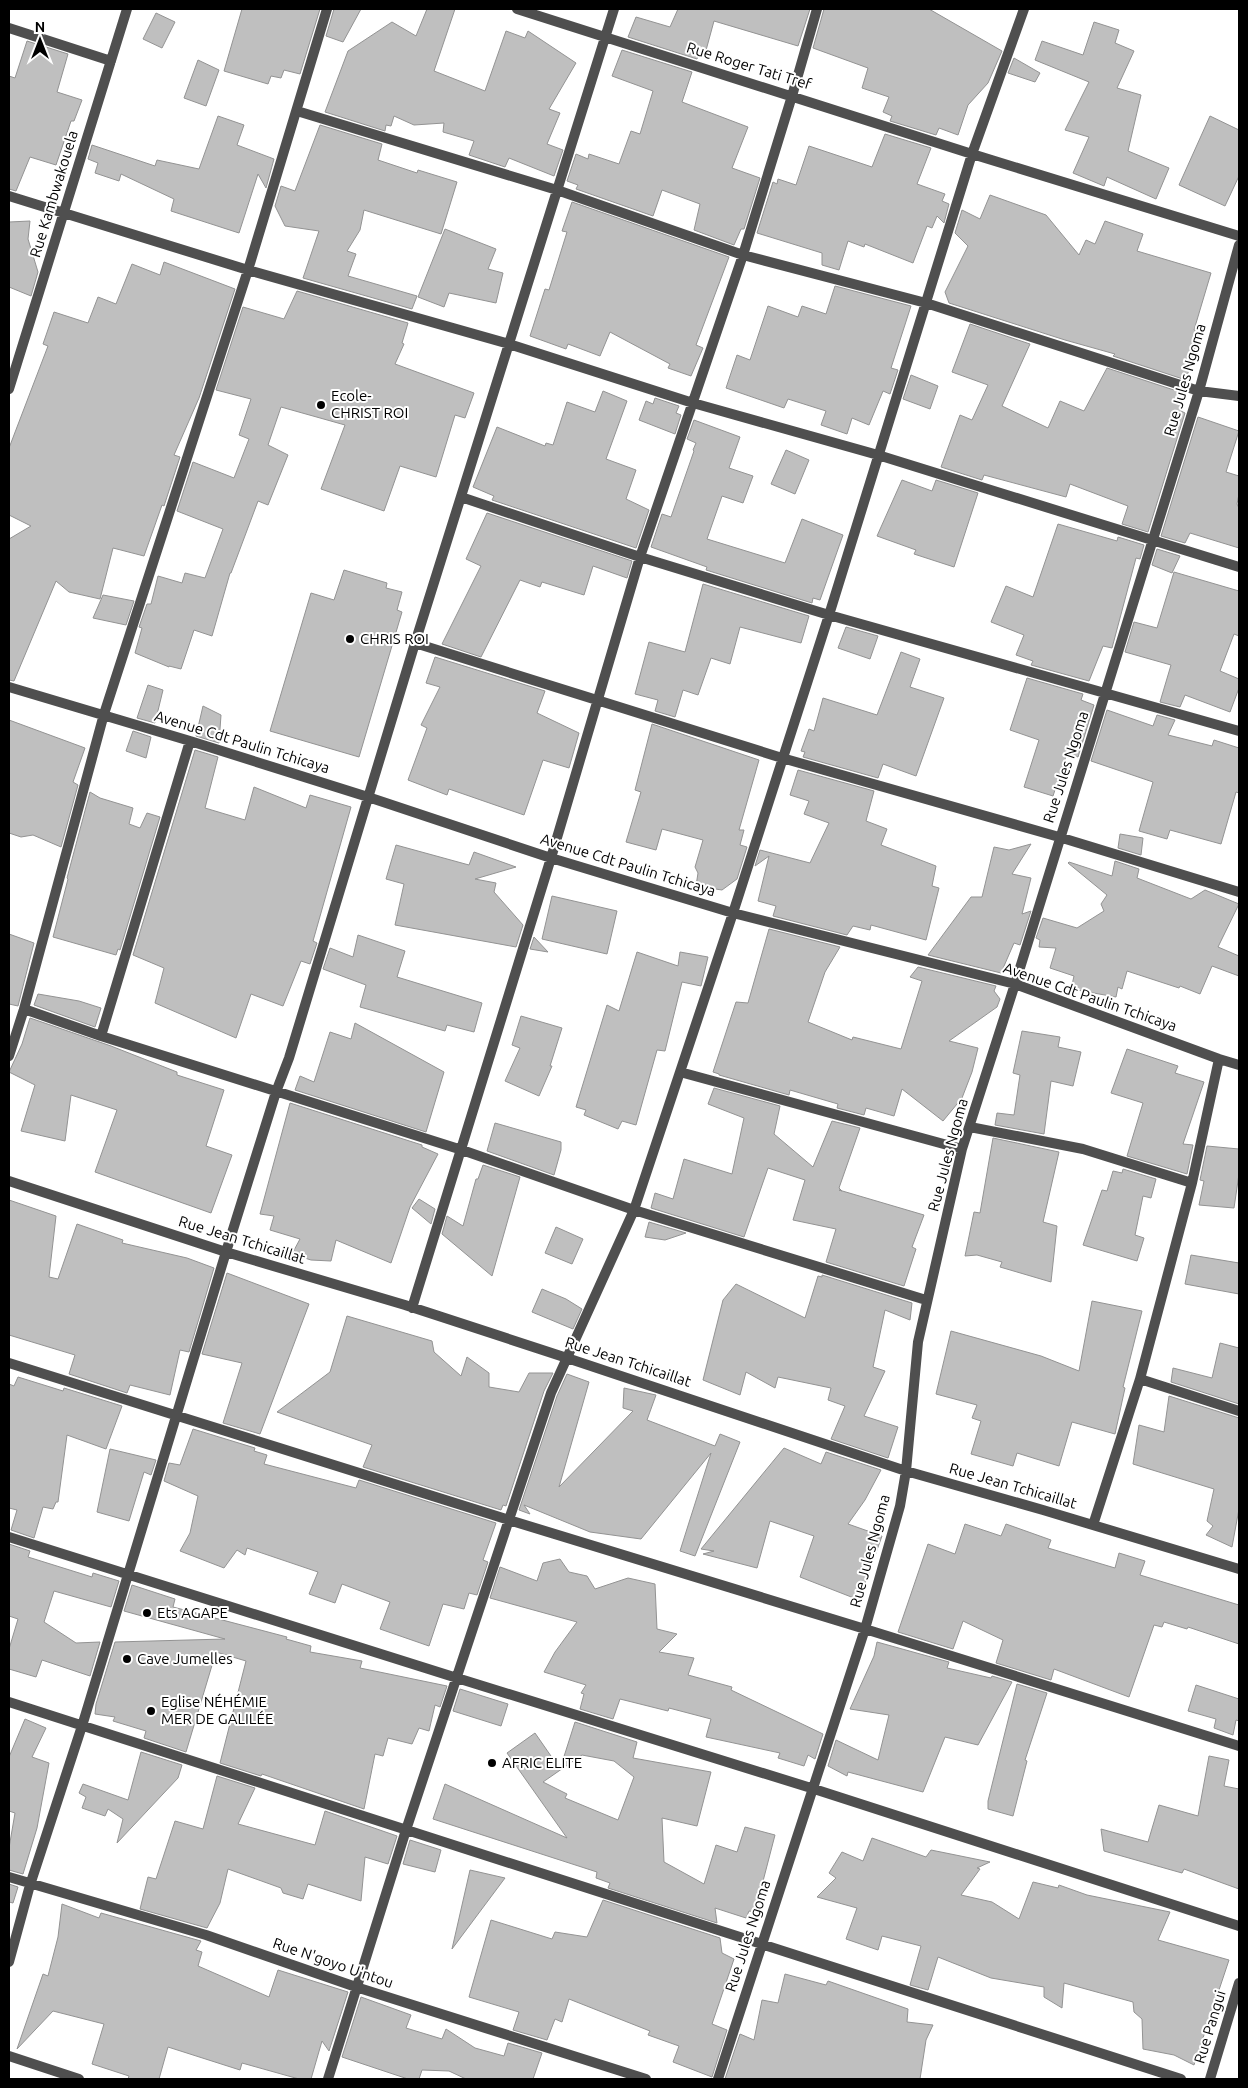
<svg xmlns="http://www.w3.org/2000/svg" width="1248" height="2088" font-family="Ubuntu,sans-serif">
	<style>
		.building { fill: #bfbfbf; stroke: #939393; fill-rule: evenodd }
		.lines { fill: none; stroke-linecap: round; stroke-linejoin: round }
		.minor { stroke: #4f4f4f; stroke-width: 10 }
		.poi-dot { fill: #000; stroke: #fff; stroke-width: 2 }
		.labels { text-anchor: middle; stroke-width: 4; stroke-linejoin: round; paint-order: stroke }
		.street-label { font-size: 15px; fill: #000; stroke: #fff }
		.poi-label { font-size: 15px; fill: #000; stroke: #fff; text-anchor: start }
	</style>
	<rect width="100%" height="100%" fill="#fff"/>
	<path class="building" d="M242,9H320L300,74L284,70L281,78L271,76L268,84L224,71Z
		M334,9H361L343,42L326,36Z
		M427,9H455L434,71L485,91L506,31L525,38L528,31L576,63L549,109L560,113L547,144L563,150L554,176L509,158L505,167L469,155L474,141L443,132L444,123L414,125L394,116L391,126L386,125L385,131L325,112L348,51L392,22L416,36Z
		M678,9H810L798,46L714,21L705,54L699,53L697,59L628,37L636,17L670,27Z
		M824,9H929L1002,51L988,83L968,105L958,135L939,128L936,135L890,121L892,116L883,112L889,97L862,88L868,68L813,48Z
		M156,13L175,22L162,48L143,39Z
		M1094,22L1119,30L1115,43L1134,51L1117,88L1141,95L1128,151L1169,168L1156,199L1107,177L1104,186L1073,173L1089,137L1065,130L1089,82L1035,60L1042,41L1083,55Z
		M27,41L68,54L57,92L82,100L74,121H71L56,165L30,157L16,191L9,189V76L15,78Z
		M622,50L692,72L682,102L748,127L732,168L760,178L744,229H741L734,245L694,230L700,204L662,190L653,216L576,189L578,185L567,181L576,154L588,159L589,154L619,164L631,131L640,134L653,91L612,76Z
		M1014,58L1040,73L1035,82L1008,73Z
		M198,60L219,70L206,106L184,98Z
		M218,116L244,125L237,145L274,159L266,188L258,174L239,233L171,211L174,199L121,174L119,181L95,173L98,163L88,159L92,145L155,166L157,160L199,169Z
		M1210,116L1239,130V176L1225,206L1179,185Z
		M320,125L382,144L378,160L417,173L418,170L457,182L441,234L364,210L360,230L347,251L356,254L348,276L417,296L412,309L303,278L319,231L285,226L275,206L281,186L295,191Z
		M885,134L931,148L917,184L945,194L942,201L949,204L944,223L937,216L932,228L927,226L913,263L865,244L864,247L848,241L839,270L822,265V253L757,233L773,182L777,184L778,179L796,185L809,146L872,167Z
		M990,195L1046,215L1079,255L1086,240L1095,244L1105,221L1143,234L1137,251L1211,273L1194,330L1199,331V333L1186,380L1113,356L1115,354L1065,340L949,303L945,292L968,246L955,233L962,210L980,219Z
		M572,202L729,257L696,345L703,348L691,376L668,368L670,364L610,332L600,356L568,344L566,349L530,336L545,289L549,290L567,232L562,231Z
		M30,221L28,239L38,272L31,296L9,287V222Z
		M445,229L496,249L488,269L503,273L496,303L449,293L444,307L418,297Z
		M164,262L235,289L199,398L174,455L180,457L164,506L162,505L144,556L113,548L100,599L69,592L56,581L14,681L9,680V539L31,526L9,515V448L48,346L43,344L54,312L88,323L98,297L116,304L132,264L160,275Z
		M835,286L911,306L891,368L898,370L890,394L883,391L869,425L852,418L847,434L821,425L826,411L788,399L784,408L726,388L737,355L750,360L768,306L798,317L802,306L826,314Z
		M297,291L408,323L402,343L404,344L395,364L474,393L465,418L455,415L436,477L400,466L384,511L321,489L345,425L281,407L268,445L288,455L268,505L258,501L231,573H230L212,636L194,630L181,669L169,666V667L135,653L142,628L139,627L147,604H151L158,576L182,583L185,573L205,578L223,529L177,511L193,462L234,478L249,439L239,435L251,399L216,390L243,307L284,319Z
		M970,324L1030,344L1002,406L1048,428L1060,401L1084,411L1107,368L1183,393L1181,398L1184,399L1181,411L1185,413L1148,532L1122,524L1128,506L1070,484L1066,497L984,475L982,480L941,467L960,415L972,420L988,385L952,372Z
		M911,375L938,386L930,409L903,399Z
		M603,391L627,401L606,459L636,470L626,499L649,510L636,548L492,500L494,496L473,487L497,427L545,446L546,443L553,445L567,402L595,412Z
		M655,398L679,406L676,413L681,415L675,434L639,420L646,401L653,404Z
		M1198,417L1239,431L1226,472L1239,476V494L1237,504L1239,508V548L1190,533L1185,543L1161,536Z
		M694,420L740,437L729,468L753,476L743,503L722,496L707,539L785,563L802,519L843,535L820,600L813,598L812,603L706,570L707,567L651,547L662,514L671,517L694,451L693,450L696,443L687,439Z
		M786,450L809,460L795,494L771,484Z
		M902,480L932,491L936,480L978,493L954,567L914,554L916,550L877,536Z
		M487,513L632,561L627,578L593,566L584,595L542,582L540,587L520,580L481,657L442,644L481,566L466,559Z
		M1058,524L1117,541L1118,537L1144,545L1140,559L1136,558L1112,648L1103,646L1089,681L1031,665L1033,661L1016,655L1024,635L991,622L1006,586L1033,597Z
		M1157,549L1180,556L1172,573L1152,565Z
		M344,570L387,583L386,588L402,592L397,610L402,612L359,757L270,731L311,593L334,600Z
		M1174,572L1239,591V636L1234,634L1220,671L1239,679V688L1230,712L1185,695L1180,707L1160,702L1171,665L1125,652L1134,622L1157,628Z
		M703,584L809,616L801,643L740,627L730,664L711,658L698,695L683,690L675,717L655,711L658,700L635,694L649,642L685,652Z
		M103,595L134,601L126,625L93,618Z
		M846,627L878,636L870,659L838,648Z
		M901,652L920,659L910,687L944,698L916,776L883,764L878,778L803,757L805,752L801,751L809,729L814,731L823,698L877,715Z
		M435,657L545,691L537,713L579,733L569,768L543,760L524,815L449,789L447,795L408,780L427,728L421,725L440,687L426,683Z
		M1027,678L1083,694L1081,700L1094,705L1078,757L1067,753L1053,796L1024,787L1039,740L1010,730Z
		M148,685L163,690L155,723L137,718Z
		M203,706L221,715L219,743L196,736Z
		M1107,710L1153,726L1157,715L1175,720L1168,735L1212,746L1214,740L1239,748V793L1236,792L1221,844L1170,830L1167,839L1139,831L1153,782L1091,761Z
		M9,720L85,748L73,782L78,785L61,847L33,835L21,837L9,833Z
		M652,724L759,760L739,830H744L740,845L747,847L737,879L722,890L696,886L698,873L695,867L703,840L662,829L656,850L626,842L641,792L635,790Z
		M133,731L151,737L146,758L126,751Z
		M195,750L218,757L205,808L245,820L254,787L306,808L310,795L351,807L313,941L317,943L310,964L301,961L283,1006L251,994L236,1038L155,1003L164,968L133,955Z
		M798,770L874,791L866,821L887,829L881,845L936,866L932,886L939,888L926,940L871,925L870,930L853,926L847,935L773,916L776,906L758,901L769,856L755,866L760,850L810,863L829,823L804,814L809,801L790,795Z
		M90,792L100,798L133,808L129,824L140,828L147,813L160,817L120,950L118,949L116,955L53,937L68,879L67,878Z
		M1120,834L1143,838L1141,855L1118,848Z
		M1031,844L1012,874L1031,878L1022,914L1031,911L1020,945L1014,943L1001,973L928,955L971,897H982L994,847L1009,850Z
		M396,845L469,865L474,852L516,867L475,879L496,883L494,892L523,925L516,947L395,925L404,884L386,879Z
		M1115,861L1139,869L1137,878L1191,899L1205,890L1239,904L1218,947L1239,956V976L1212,966L1200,994L1180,986L1179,988L1127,971L1122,989L1118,987L1116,997L1071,989L1074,976L1050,968L1056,948L1039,947L1040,940L1036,938L1043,918L1077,928L1104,911L1101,904L1107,895L1068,863L1069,862L1112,876Z
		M552,896L617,911L607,954L542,939Z
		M769,929L840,947L825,972L808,1022L852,1040L853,1037L901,1049L922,981L910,977L918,967L996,986L994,991L1000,999L997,1007L949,1041L978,1048L972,1072L962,1098L943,1121L902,1089L894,1116L866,1108L864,1115L837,1108L838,1104L790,1090L789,1095L719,1075V1074L713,1072L736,1002L748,1003Z
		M9,934L34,943L18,1006L9,1004Z
		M358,935L405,951L397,977L482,1003L474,1032L447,1025L445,1031L360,1007L366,985L323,969L330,948L353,957Z
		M534,937L548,952L530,949Z
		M637,952L678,966L680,952L708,957L701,986L682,982L665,1051L657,1050L636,1125L622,1121L618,1129L584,1115L586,1110L576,1107L607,1005L619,1011Z
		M38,994L79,1001L101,1008L95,1027L34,1005Z
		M521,1016L562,1028L550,1066H552L539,1096L505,1081L520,1048L512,1045Z
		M30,1018L111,1046L177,1072V1075L224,1090L206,1146L232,1155L211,1213L95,1172L117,1110L71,1095L65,1141L21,1131L35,1085L9,1072L22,1044Z
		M355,1023L444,1072L426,1132L295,1090L300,1076L314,1082L330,1032L351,1039Z
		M1022,1031L1060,1037L1058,1047L1081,1052L1073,1086L1051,1081L1044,1134L995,1125L997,1113L1014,1115L1020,1075L1013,1073Z
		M1127,1049L1178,1066L1175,1073L1204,1082L1183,1144L1193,1145L1187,1174L1127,1156L1143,1103L1111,1093Z
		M714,1088L780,1106L774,1134L813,1167L832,1121L860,1128L839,1188L842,1191L839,1190L924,1215L912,1247L916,1249L904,1286L826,1262L836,1229L793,1220L805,1180L768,1168L744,1237L651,1208L655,1193L673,1199L684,1159L732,1174L744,1118L708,1104Z
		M290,1103L422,1145V1147L438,1154L410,1207L391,1263L336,1240L331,1261L311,1260L292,1254L300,1239L270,1230L274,1216L260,1214Z
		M495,1123L561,1142V1150L554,1175L487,1151Z
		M993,1138L1059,1152L1043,1222L1057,1226L1051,1282L1000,1267L1002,1262L977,1255L965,1256L974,1212L980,1213Z
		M1207,1146L1239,1149V1174L1234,1208L1199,1205L1204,1181L1200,1180Z
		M483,1165L520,1177L492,1276L442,1234L447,1216L463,1226L476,1179H478Z
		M1123,1169L1156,1179L1151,1198L1143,1196L1135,1235L1144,1238L1137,1261L1083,1245L1102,1190L1107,1191L1113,1171L1122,1173Z
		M419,1199L435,1209L431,1224L412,1208Z
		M9,1200L56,1216L49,1277L58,1279L77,1224L123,1240L122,1243L187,1258L214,1268L189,1352L180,1350L170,1395L130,1385L127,1393L69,1374L75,1355L9,1335Z
		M649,1222L686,1233L665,1240L645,1237Z
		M556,1227L583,1239L572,1264L545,1253Z
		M1191,1255L1239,1263V1294L1185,1284Z
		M227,1273L309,1304L260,1434L223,1423L242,1363L202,1354Z
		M822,1275L912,1303L910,1320L885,1310L873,1367L885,1371L864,1416L898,1427L888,1458L831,1439L845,1406L828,1400L831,1388L778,1377L775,1388L746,1372L740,1395L703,1380L723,1300L736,1284L805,1318L818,1276L822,1277Z
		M542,1289L566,1299L582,1309L573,1329L532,1312Z
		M1092,1301L1142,1311L1123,1387L1125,1388L1115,1434L1072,1422L1059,1466L1017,1453L1013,1466L971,1454L981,1421L972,1418L977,1405L936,1394L951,1331L1041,1356L1079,1371Z
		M347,1316L432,1341L434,1352L461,1376L467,1357L489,1373V1387L519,1392L529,1373H553L544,1391L506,1506L503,1505L501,1510L363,1467L372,1445L277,1412L330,1372Z
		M1220,1343L1239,1348V1404L1171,1382L1173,1368L1212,1378Z
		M567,1374L589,1382L559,1487L633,1411L623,1408L624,1388L656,1395L647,1420L715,1446L720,1434L740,1442L695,1556L680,1551L711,1453L641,1539L590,1532L524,1505L530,1514L519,1510L557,1396Z
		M18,1377L63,1391L64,1388L122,1406L106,1449L67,1435L58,1502H56L53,1509L43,1507L34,1538L11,1530L17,1510L9,1508V1384L14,1386Z
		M1169,1396L1239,1418V1509L1232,1547L1206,1535L1213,1526L1207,1521L1214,1489L1133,1464L1139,1425L1164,1432Z
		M193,1429L255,1448L254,1451L267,1455L264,1464L356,1488L359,1480L496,1523L483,1560L488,1562L477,1595L469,1593L464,1609L443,1604L429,1646L380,1629L390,1602L342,1584L335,1603L309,1594L318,1572L247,1548L245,1555L237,1550L224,1568L180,1551L190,1533L198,1496L164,1481L169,1463L180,1465Z
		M784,1448L821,1464L826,1452L881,1470L865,1500L848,1524L882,1536L859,1600L800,1577L814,1536L770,1521L757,1568L703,1554L714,1551L701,1549Z
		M110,1449L156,1460L151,1475L144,1472L129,1521L97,1512Z
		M965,1524L1001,1536L1006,1524L1051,1540L1048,1548L1115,1568L1119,1553L1145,1561L1140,1575L1239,1605V1644L1188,1627L1187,1629L1164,1622L1162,1627L1154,1625L1129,1697L1054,1669L1051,1680L996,1663L1003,1640L963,1621L953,1649L898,1632L928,1544L955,1554Z
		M9,1544L30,1551L28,1557L92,1577L93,1573L119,1581L111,1607L54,1591L44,1622L76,1643L100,1642L90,1676L42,1660L36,1677L9,1669V1649L18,1619L9,1616Z
		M560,1559L569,1572L587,1576L595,1589L628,1578L655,1584L657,1629L677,1634L659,1652L694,1658L688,1675L732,1687L731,1690L823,1734L815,1759L808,1755L804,1766L778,1758L780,1753L706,1737L711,1719L669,1708L668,1711L620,1699L613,1719L580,1709L584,1694L581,1693L586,1685L544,1672L555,1652L577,1622L490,1598L500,1567L537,1581L543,1563Z
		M132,1585L175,1599L173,1607L287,1637L286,1639L311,1646L310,1652L362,1661L360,1668L447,1686L440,1707L435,1705L429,1731L419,1728L412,1744L388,1738L383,1756L375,1754L364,1809L262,1774L261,1776L220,1763L246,1661L216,1652L186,1752L144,1738L146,1731L113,1721L115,1717L95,1714L96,1704L115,1642L225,1639L124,1611Z
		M877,1642L949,1662L947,1668L991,1678L992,1676L1012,1682L978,1745L945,1737L923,1792L848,1772L847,1776L828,1766L836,1740L878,1760L889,1715L850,1709L874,1656Z
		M1017,1684L1047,1693L1025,1760L1027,1761L1013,1816L988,1809V1801Z
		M1196,1685L1239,1699V1721L1236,1720L1233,1735L1214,1728L1216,1719L1188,1711Z
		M460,1689L508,1704L501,1726L453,1711Z
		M25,1719L46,1728L32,1757L49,1763L37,1828L23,1874L9,1870V1848L15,1813L9,1811V1757Z
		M575,1722L637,1742L633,1758L711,1772L697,1826L662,1818L664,1862L704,1884L716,1845L737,1852L745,1827L775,1835L755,1912L749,1911L746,1918L715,1908L717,1923L608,1888L610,1883L596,1878L597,1872L433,1819L445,1784L567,1838L507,1753L535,1733L560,1769ZM582,1755L614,1761L634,1777L618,1820L565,1798L567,1794L543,1782Z
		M141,1752L182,1765L178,1778L117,1843L123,1819L108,1809L105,1816L82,1808L86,1797L79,1793L83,1784L128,1800Z
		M1209,1756L1229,1760L1224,1786L1239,1789V1889L1184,1869L1182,1873L1104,1851L1101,1829L1148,1842L1159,1805L1198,1816Z
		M217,1776L255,1788L238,1824L315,1845L325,1811L397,1836L388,1864L365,1857L361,1901L308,1884L303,1899L283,1893L281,1888L228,1869L220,1903L207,1928L140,1909L148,1877L156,1879L175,1821L203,1829Z
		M872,1838L926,1857L931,1850L990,1862L977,1868L980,1869L961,1895L992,1902L1019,1919L1033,1882L1058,1888L1059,1885L1087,1895L1170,1912L1158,1940L1229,1960L1194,2065L1174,2055L1143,2049L1142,2019L1134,2012L1133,2002L1064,1983L1062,2008L1044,1997V1987L991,1978L938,1957L928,1990L910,1985L921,1946L882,1936L878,1950L846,1939L857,1908L817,1897L836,1878L829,1873L842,1852L863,1861Z
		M410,1840L441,1850L435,1872L403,1864Z
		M470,1870L505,1878L452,1949Z
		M9,1884L18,1887L13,1903L9,1902Z
		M603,1900L720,1938L722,1953L734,1959L712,2024L727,2030L712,2077L673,2062L679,2046L648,2035L650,2031L569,1999L562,2022L555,2019L547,2040L513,2030L519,2012L469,1997L491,1920L552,1939L555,1932L587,1937Z
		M62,1904L99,1918L101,1913L201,1941L196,1950L202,1952L198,1966L269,1997L278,1970L348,1992L329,2051L322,2041L311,2079H299L242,2063L240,2070L168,2047L159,2079H128L129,2076L92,2064L104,2024L53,2011L17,2049L43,1974L48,1976L58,1937Z
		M785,1974L826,1985L828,1981L908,2009L907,2022L933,2025L926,2040L920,2079H725L740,2034L754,2040L762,2000L778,2003Z
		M361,1997L411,2015L406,2028L442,2039L446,2029L475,2048L504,2056L508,2043L542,2053L533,2079H466L449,2071L422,2070L419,2079H408L342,2057Z"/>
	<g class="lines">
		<path class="minor" d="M517,9L972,154L1239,236
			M9,28L111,61
			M297,111L557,190L743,255L926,303L1199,391L1239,396
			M9,196L248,270L509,344L693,403L878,455L1239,567
			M9,389L127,9
			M461,497L640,557L829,615L1239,731
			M415,643L782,758L1059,837L1239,892
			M9,687L190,741L368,797L551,858L733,913L1015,984L1219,1059L1239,1065
			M24,1009L101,1036L462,1150L634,1210L926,1300
			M101,1036L190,741
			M9,1056L24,1009L104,714L248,270L327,9
			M680,1072L962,1149
			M970,1127L1083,1149L1192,1183
			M9,1181L226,1252L405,1305L567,1358L906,1471L1043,1510L1239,1569
			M412,1308L551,858L640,557L743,255L792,96L817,9
			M9,1363L509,1520L865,1629L1239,1746
			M1140,1379L1239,1411
			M1093,1525L1140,1379L1192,1183L1219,1059
			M9,1537L457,1678L811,1788L1239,1926
			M9,1702L1181,2079
			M9,1877L206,1935L356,1987L646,2079
			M9,1962L30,1885L82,1726L226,1252L276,1092L289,1058L415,643L614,9
			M9,2056L79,2079
			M328,2079L406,1830L551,1393L634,1210L733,913L829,615L972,154L1024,9
			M718,2079L865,1629L900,1506L906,1471L918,1342L962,1149L1015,984L1199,391L1239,245
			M1210,2079L1239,1983"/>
	</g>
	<g class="poi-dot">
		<circle cx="321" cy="405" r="5"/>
		<circle cx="350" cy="639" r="5"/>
		<circle cx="147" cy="1613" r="5"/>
		<circle cx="127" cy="1659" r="5"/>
		<circle cx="151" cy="1711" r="5"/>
		<circle cx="492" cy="1763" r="5"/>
	</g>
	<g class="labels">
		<g class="street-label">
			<text transform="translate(749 66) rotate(17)" y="5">Rue Roger Tati Tref</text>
			<text transform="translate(54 194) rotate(-73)" y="5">Rue Kambwakouela</text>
			<text transform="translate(1185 380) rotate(-74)" y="5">Rue Jules Ngoma</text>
			<text transform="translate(242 742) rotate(17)" y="5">Avenue Cdt Paulin Tchicaya</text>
			<text transform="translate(1066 767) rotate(-72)" y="5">Rue Jules Ngoma</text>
			<text transform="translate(628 865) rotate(17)" y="5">Avenue Cdt Paulin Tchicaya</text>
			<text transform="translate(1090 997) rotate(19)" y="5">Avenue Cdt Paulin Tchicaya</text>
			<text transform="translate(948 1155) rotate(-75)" y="5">Rue Jules Ngoma</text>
			<text transform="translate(242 1240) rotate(17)" y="5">Rue Jean Tchicaillat</text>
			<text transform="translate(628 1362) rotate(18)" y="5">Rue Jean Tchicaillat</text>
			<text transform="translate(1013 1486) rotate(16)" y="5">Rue Jean Tchicaillat</text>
			<text transform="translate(870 1551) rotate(-75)" y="5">Rue Jules Ngoma</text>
			<text transform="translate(748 1936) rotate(-72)" y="5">Rue Jules Ngoma</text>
			<text transform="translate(333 1963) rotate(19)" y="5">Rue N'goyo U'ntou</text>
			<text transform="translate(1210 2027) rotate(-73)" y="5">Rue Pangui</text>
		</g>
		<g class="poi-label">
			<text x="331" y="401">Ecole-<tspan x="331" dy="17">CHRIST ROI</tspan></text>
			<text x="360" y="644">CHRIS ROI</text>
			<text x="157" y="1618">Ets AGAPE</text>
			<text x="137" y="1664">Cave Jumelles</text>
			<text x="161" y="1707">Eglise NÉHÉMIE<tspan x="161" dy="17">MER DE GALILÉE</tspan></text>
			<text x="502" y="1768">AFRIC ELITE</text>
		</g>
	</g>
	<rect width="1248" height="2088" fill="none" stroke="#000000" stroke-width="20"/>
	<g transform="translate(40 40)" stroke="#ffffff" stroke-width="4" paint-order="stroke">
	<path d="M0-4L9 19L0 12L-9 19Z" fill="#000000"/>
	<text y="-8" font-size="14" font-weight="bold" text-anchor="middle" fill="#000000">N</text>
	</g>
</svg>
